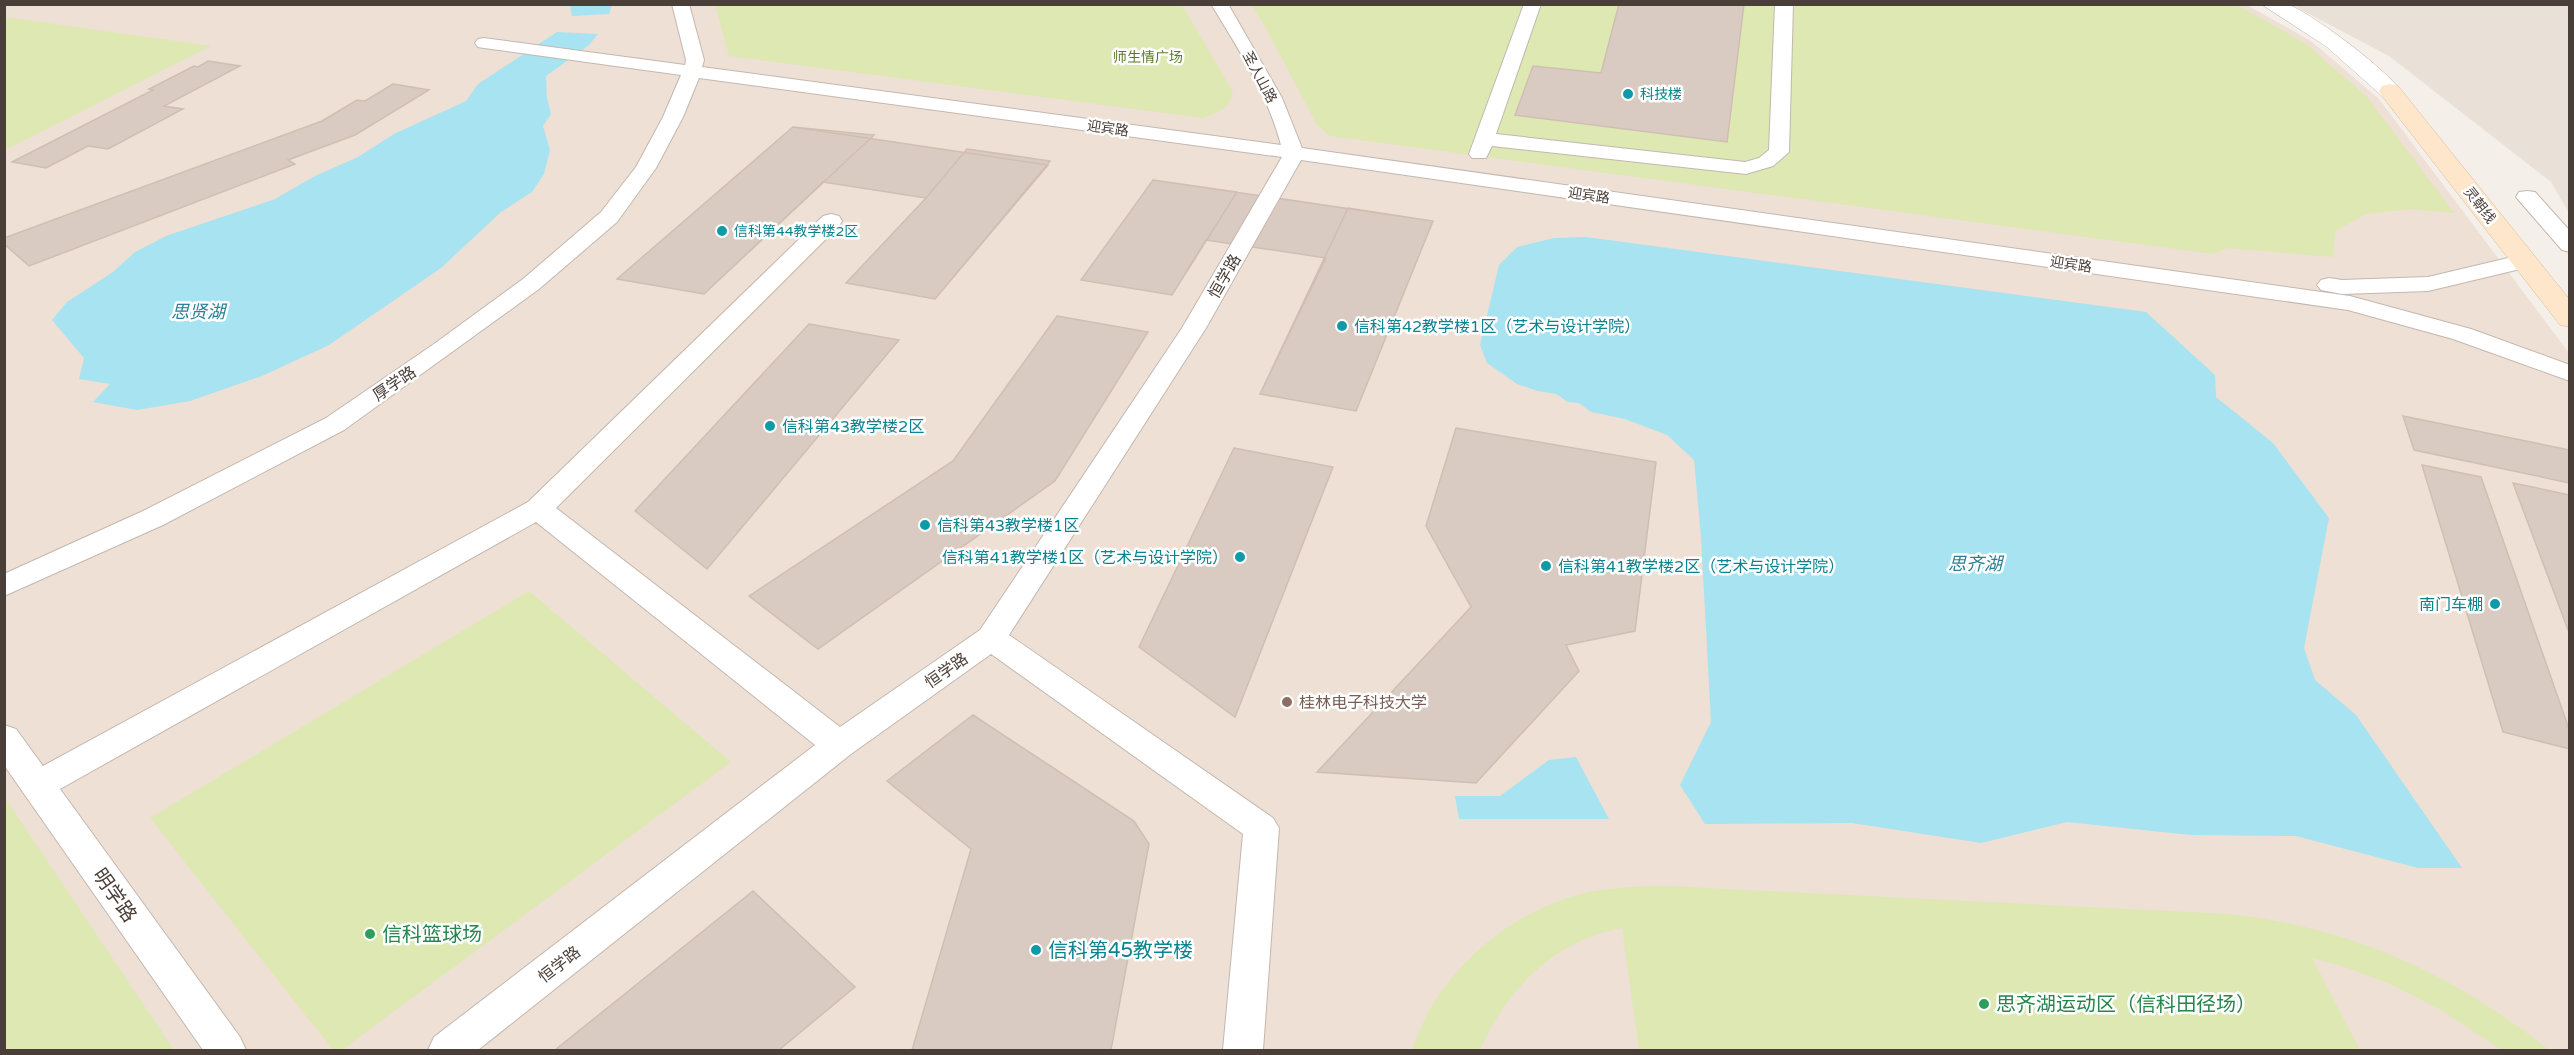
<svg xmlns="http://www.w3.org/2000/svg" width="2574" height="1055" font-family="'Varela Round','Noto Sans SC',sans-serif">
	<style>
		.residential { fill: #e9e0d8 }
		.education { fill: #eee0d4 }
		.green { fill: #dde8b3 }
		.water { fill: #a7e3f0 }
		.building { fill: #d9cbc2; stroke: #d1beb2; stroke-width: 1.5 }
		.lines { fill: none; stroke-linecap: round; stroke-linejoin: round }
		.minor-casing { stroke: #c3b7af; stroke-width: 2 }
		.tertiary-casing { stroke: #c3b7af; stroke-width: 1 }
		.secondary-casing { stroke: #d7ba9c; stroke-width: 1 }
		.minor { fill: #fff; fill-rule: evenodd }
		.tertiary { fill: #fff; fill-rule: evenodd }
		.secondary { fill: #fee6ca; fill-rule: evenodd }
		.culture-dot { fill: #0f9aa8; stroke: #fff; stroke-width: 2 }
		.education-dot { fill: #8d6e63; stroke: #fff; stroke-width: 2 }
		.leisure-dot { fill: #2e9e5b; stroke: #fff; stroke-width: 2 }
		.labels { text-anchor: middle; stroke-width: 5; stroke-linejoin: round; paint-order: stroke }
		.far-park-label { font-size: 14px; fill: #5c7b2a; stroke: #fff }
		.far-street-label { font-size: 14px; fill: #493e38; stroke: #fff }
		.far-culture-label { font-size: 14px; fill: #0d838f; stroke: #fff; text-anchor: start }
		.street-label { font-size: 16px; fill: #493e38; stroke: #fff }
		.culture-label { font-size: 16px; fill: #0d838f; stroke: #fff; text-anchor: start }
		.education-label { font-size: 16px; fill: #785e54; stroke: #fff; text-anchor: start }
		.water-label { font-size: 18px; font-style: italic; fill: #2a8094; stroke: #fff }
		.near-street-label { font-size: 20px; fill: #493e38; stroke: #fff }
		.near-leisure-label { font-size: 20px; fill: #27864d; stroke: #fff; text-anchor: start }
		.near-culture-label { font-size: 20px; fill: #0d838f; stroke: #fff; text-anchor: start }
	</style>
	<rect width="100%" height="100%" fill="#f5efea"/>
	<path class="residential" d="M2292,5H2569V213L2551,182L2389,56Z"/>
	<path class="education" d="M5,5H2247L2311,41L2379,99L2569,353V1050H5Z"/>
	<path class="green" d="M715,5H1182L1233,92C1230,109 1218,112 1203,118L729,56Z
		M1251,5H2237L2305,43L2367,97L2454,213L2410,209L2366,214L2335,231L2333,257L2227,248L2213,254L1330,136L1317,125L1261,19Z
		M5,17L211,46L5,150Z
		M529,591L731,762L342,1050H333L150,818Z
		M5,798L174,1050H5Z
		M1667,886L2229,914C2351,927 2453,974 2549,1050H2502L2439,1009L2390,984L2342,966L2312,958L2360,1050H1639L1622,928C1553,941 1508,988 1480,1050H1412C1417,1038 1422,1024 1428,1013C1461,954 1520,909 1585,893C1612,887 1640,886 1667,886Z"/>
	<path class="water" d="M570,5V4L612,5L609,14L572,16Z
		M557,32L598,34L589,45L546,76L547,98L551,114L543,126L550,150L544,174L532,192L501,212L441,268L329,345L262,376L190,401L137,410L93,402L110,384L79,379L84,358L52,320L67,302L113,272L135,252L166,236L275,199L315,176L358,157L394,134L466,101L478,84Z
		M1586,237L2146,312L2215,375L2216,397L2273,443L2329,518L2304,648L2315,680L2356,715L2462,868H2418L2296,836L2191,835L2067,822L1981,843L1852,823L1705,824L1680,785L1711,722L1701,537L1694,460L1667,435L1625,419L1591,412L1579,403L1568,402L1556,394L1538,391L1517,384L1487,363L1480,345L1499,265L1517,247L1554,238Z
		M1576,757L1609,819H1459L1455,796H1500L1549,760Z"/>
	<path class="building" d="M1619,4H1744L1727,142L1515,115L1533,66L1601,73Z
		M208,61L240,66L164,106L183,109L108,149L88,146L46,168L12,162L153,90L149,89L194,66L198,67Z
		M393,84L429,90L355,135L288,160L295,164L29,266L4,244V238L322,121L357,100L365,101Z
		M793,127L1048,165L935,299L846,283L926,198L823,182L704,294L617,279Z
		M793,127L874,135L704,294L617,279Z
		M967,149L1050,161L935,299L846,283L926,198Z
		M1153,180L1433,221L1356,411L1260,394L1326,258L1206,240L1172,295L1081,280Z
		M1153,180L1237,192L1172,295L1081,280Z
		M1348,208L1433,221L1356,411L1260,394Z
		M1057,316L1148,332L1055,481L818,649L749,596L953,461Z
		M809,324L899,340L707,569L635,511Z
		M2403,416L2570,450V483L2414,450Z
		M1456,428L1656,462L1635,631L1566,645L1579,671L1476,783L1317,772L1471,607L1426,526Z
		M1234,448L1333,467L1235,717L1139,647Z
		M2422,465L2481,477L2570,732V749L2503,732Z
		M2513,483L2570,495V635Z
		M973,715L1134,821L1149,844L1111,1050H912L971,849L887,781Z
		M753,891L855,987L779,1050H555Z"/>
	<g class="lines">
		<g class="minor-casing">
			<path id="minor" d="M672,4H689L704,60L702,67L1281,145C1268,95 1238,48 1211,4H1228L1282,98L1302,148L2350,296L2471,329L2570,365V381L2453,339L2348,310L1301,160L1206,328L1009,635L1273,818L1279,828L1263,1050H1223L1243,834L991,654L851,754L478,1050H428L434,1037L815,745L536,522L60,789L240,1037L246,1050H203L4,765V725L16,729L43,766L528,502L823,216L831,214L839,216L842,221L839,226L556,508L840,727L980,630L1182,328L1282,157L699,78L683,117L656,168L617,222L539,289L344,430L163,525L4,596V574L143,511L326,418L434,344L523,279L601,212L636,167L663,117L681,75L484,48L478,47L475,43L478,39L484,38L685,65L686,60Z
				M1524,4H1541L1496,134L1745,162L1759,158L1769,150L1775,4H1793L1789,152L1773,166L1746,174L1492,146L1486,158H1472L1469,154Z
				M2527,191L2535,192L2570,231V252L2562,250L2516,197L2519,192Z
				M2525,254L2533,256L2536,261L2533,266L2428,291L2342,294L2321,290L2317,285L2321,280L2329,278L2342,280L2428,277Z"/>
		</g>
		<g class="tertiary-casing">
			<path id="tertiary" d="M2261,4C2270,4 2281,3 2289,5C2313,14 2387,70 2401,91L2398,96L2390,98L2382,96L2327,47Z"/>
		</g>
		<g class="secondary-casing">
			<path id="secondary" d="M2390,84L2398,86L2570,300V327L2560,325L2382,96L2379,91L2382,86Z"/>
		</g>
		<use href="#minor" class="minor"/>
		<use href="#tertiary" class="tertiary"/>
		<use href="#secondary" class="secondary"/>
	</g>
	<g class="culture-dot">
		<circle cx="1628" cy="94" r="6"/>
		<circle cx="722" cy="231" r="6"/>
		<circle cx="1342" cy="326" r="6"/>
		<circle cx="770" cy="426" r="6"/>
		<circle cx="925" cy="525" r="6"/>
		<circle cx="1240" cy="557" r="6"/>
		<circle cx="1546" cy="566" r="6"/>
		<circle cx="2495" cy="604" r="6"/>
		<circle cx="1036" cy="950" r="6"/>
	</g>
	<circle class="education-dot" cx="1287" cy="702" r="6"/>
	<g class="leisure-dot">
		<circle cx="370" cy="934" r="6"/>
		<circle cx="1984" cy="1004" r="6"/>
	</g>
	<g class="labels">
		<g class="far-park-label">
			<text x="1148" y="62">师生情广场</text>
		</g>
		<g class="far-street-label">
			<text transform="translate(1260 77) rotate(62)" y="5">圣人山路</text>
			<text transform="translate(1108 128) rotate(8)" y="5">迎宾路</text>
			<text transform="translate(1589 195) rotate(8)" y="5">迎宾路</text>
			<text transform="translate(2480 205) rotate(52)" y="5">灵朝线</text>
			<text transform="translate(2071 264) rotate(8)" y="5">迎宾路</text>
		</g>
		<g class="far-culture-label">
			<text x="1640" y="99">科技楼</text>
			<text x="734" y="236">信科第44教学楼2区</text>
		</g>
		<g class="street-label">
			<text transform="translate(1224 276) rotate(-60)" y="6">恒学路</text>
			<text transform="translate(394 383) rotate(-34)" y="6">厚学路</text>
			<text transform="translate(946 670) rotate(-35)" y="6">恒学路</text>
			<text transform="translate(559 964) rotate(-38)" y="6">恒学路</text>
		</g>
		<g class="culture-label">
			<text x="1354" y="332">信科第42教学楼1区（艺术与设计学院）</text>
			<text x="782" y="432">信科第43教学楼2区</text>
			<text x="937" y="531">信科第43教学楼1区</text>
			<text x="1228" y="563" text-anchor="end">信科第41教学楼1区（艺术与设计学院）</text>
			<text x="1558" y="572">信科第41教学楼2区（艺术与设计学院）</text>
			<text x="2483" y="610" text-anchor="end">南门车棚</text>
		</g>
		<g class="education-label">
			<text x="1299" y="708">桂林电子科技大学</text>
		</g>
		<g class="water-label">
			<text x="198" y="318">思贤湖</text>
			<text x="1975" y="570">思齐湖</text>
		</g>
		<g class="near-street-label">
			<text transform="translate(115 895) rotate(55)" y="7">明学路</text>
		</g>
		<g class="near-leisure-label">
			<text x="382" y="941">信科篮球场</text>
			<text x="1996" y="1011">思齐湖运动区（信科田径场）</text>
		</g>
		<g class="near-culture-label">
			<text x="1048" y="957">信科第45教学楼</text>
		</g>
	</g>
	<rect width="2574" height="1055" fill="none" stroke="#493e38" stroke-width="12"/>
</svg>
